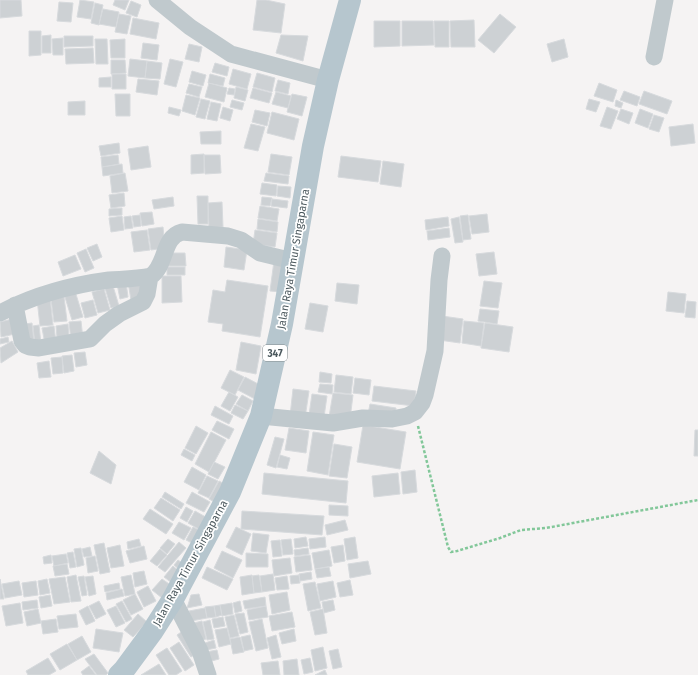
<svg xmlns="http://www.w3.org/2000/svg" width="698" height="675" font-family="'Fira Sans',sans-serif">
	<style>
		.building { fill: #cdd1d4; stroke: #d7dadd }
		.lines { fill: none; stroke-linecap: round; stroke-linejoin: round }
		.path { stroke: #82c799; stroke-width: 2.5; stroke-dasharray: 3 2; stroke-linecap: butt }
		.minor { stroke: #c0c9cd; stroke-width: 17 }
		.major { stroke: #b6c6ce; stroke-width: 22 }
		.labels { text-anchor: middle; stroke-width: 3.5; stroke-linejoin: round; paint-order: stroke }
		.shield { fill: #fff; stroke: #828b8e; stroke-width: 1 }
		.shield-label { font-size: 10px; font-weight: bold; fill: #4c595e }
		.street-label { font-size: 11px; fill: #4c595e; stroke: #fff }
	</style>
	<rect width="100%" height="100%" fill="#f5f3f3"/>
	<path class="building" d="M0,0H21L22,16L0,18Z
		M80,0L94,2L91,19L77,17Z
		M115,0H129L125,10L113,5Z
		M257,0H266L285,4L281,33L253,30Z
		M131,1L141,5L137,17L126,13Z
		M59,2L73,3L71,22L57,21Z
		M95,3L103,5L99,25L91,23Z
		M103,9L119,12L116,27L99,24Z
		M119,14L131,16L127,34L115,32Z
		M500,14L516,27L494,53L478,40Z
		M133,18L159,23L156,39L130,34Z
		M474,20L475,47H451L450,21Z
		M374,21H400V46L374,47Z
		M402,21H433L434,45L402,46Z
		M434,21H449V47H435Z
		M29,31H41V55L29,56Z
		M51,35V53H42V36Z
		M281,35L308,36L303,61L276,53Z
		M64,36H93V46L64,47Z
		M63,38V55H53L52,39Z
		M95,39H107L108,64H96Z
		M125,39V58H111L110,40Z
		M564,39L568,57L552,62L547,44Z
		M143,43L159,45L157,60L141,58Z
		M189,44L202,47L199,62L185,59Z
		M93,48L94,63L66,64L65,49Z
		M130,59L147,61L145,78L128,76Z
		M170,59L183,62L176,87L164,84Z
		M111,60H125L126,73L111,74Z
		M147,61L162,63L160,79L145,78Z
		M215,63L229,67L227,76L212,72Z
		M233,69L251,74L247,89L229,84Z
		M192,71L206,75L203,86L189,82Z
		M257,73L275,78L272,92L253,87Z
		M112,74H126V89H112Z
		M210,74L225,78L223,86L208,83Z
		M111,77V87H99V78Z
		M138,79L159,81L157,95L136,92Z
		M278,80L290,83L288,94L275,91Z
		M209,83L227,88L224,102L205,97Z
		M599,83L617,90L613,102L594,96Z
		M189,84L202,87L199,97L186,93Z
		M236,87L248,90L245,101L234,98Z
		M229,88L235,89L234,95L227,94Z
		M253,88L272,93L269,103L250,98Z
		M624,91L640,97L637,106L620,100Z
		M644,91L672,101L667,114L639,104Z
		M276,92L291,96L288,108L272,104Z
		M115,94H130V116H116Z
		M292,94L307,97L302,116L287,112Z
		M186,95L200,98L195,115L182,111Z
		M201,99L210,101L205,119L196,117Z
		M589,99L600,102L596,112L586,109Z
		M232,100L244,103L242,110L230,107Z
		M616,100L623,103L621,108L615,106Z
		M85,101V115H68V102Z
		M211,102L221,104L217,121L207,119Z
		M169,107L181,110L179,116L168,113Z
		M223,107L233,110L230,121L220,118Z
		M607,107L618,111L611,129L600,126Z
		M621,109L633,113L629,124L617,119Z
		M640,109L653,114L648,128L635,123Z
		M255,110L270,113L267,126L252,122Z
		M272,112L299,119L294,140L267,133Z
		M654,115L664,118L659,132L649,129Z
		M251,124L265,127L258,151L244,148Z
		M693,124L695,143L671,146L669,127Z
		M221,131V144H201L200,132Z
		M119,143L120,153L101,156L99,146Z
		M148,146L151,167L131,170L128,149Z
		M204,154V173L191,174V155Z
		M271,154L292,157L289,175L268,172Z
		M118,155L119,164L102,167L101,157Z
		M204,155H220L221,173L205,174Z
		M341,156L381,161L378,182L338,177Z
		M383,161L404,164L401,187L380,184Z
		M122,164L123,173L103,176L102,167Z
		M125,173L128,191L112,193L110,176Z
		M266,173L289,176L288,184L264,181Z
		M262,183L277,185L276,196L260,194Z
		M278,186L291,187L290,198L277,196Z
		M124,193L125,206L111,208L109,195Z
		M197,196H208V224H198Z
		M173,197L174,206L154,209L152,200Z
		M262,197L272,198L270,206L261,205Z
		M272,199L288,201L287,208L271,206Z
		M222,202L223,227L209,228L208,203Z
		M260,206L279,209L277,221L258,218Z
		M122,208V215L109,216V209Z
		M152,212L154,224L142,226L140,213Z
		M487,214L489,232L472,234L469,216Z
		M140,215L141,226L134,227L132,216Z
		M468,215L471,239L463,240L460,216Z
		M122,216L124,230L111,232L109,218Z
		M131,216L133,228L125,229L124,217Z
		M448,217L449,226L426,230L425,220Z
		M459,217L463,242L455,243L451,219Z
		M258,219L278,222L277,232L257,229Z
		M163,227L165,248L151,250L148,229Z
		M449,228L450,237L428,240L427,231Z
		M147,230L150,250L134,252L131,232Z
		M255,230L277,233L275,247L253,244Z
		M97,244L102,257L93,261L87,248Z
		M226,247L247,250L244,270L224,267Z
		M86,249L94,268L85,272L77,253Z
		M494,252L497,274L479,276L476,254Z
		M168,253H185L186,266H168Z
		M75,255L81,269L63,276L58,262Z
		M274,261L285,263L281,292L270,291Z
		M167,267H185V275H167Z
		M162,276H181L182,302L162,303Z
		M140,280L143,298L131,300L128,282Z
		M227,280L268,286L260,337L222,331L223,324L208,322L213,290L225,292Z
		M484,281L502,283L498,308L480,306Z
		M126,282L128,297L120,299L117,284Z
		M337,283L359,285L357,304L335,301Z
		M113,286L119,306L111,308L105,288Z
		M104,289L110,310L98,313L92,292Z
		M75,291L83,317L72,320L64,294Z
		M668,292L686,294L684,313L666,311Z
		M64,297L67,321L54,322L51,299Z
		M50,298L53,325L40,326L37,299Z
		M93,300L97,315L85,318L81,303Z
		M687,301L696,302L695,318L685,317Z
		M310,303L328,306L323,332L305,329Z
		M480,309L499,311L497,324L478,321Z
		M442,316L463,319L460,343L439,340Z
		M12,319L15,334L1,337L0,322Z
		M81,321L83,339L71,340L69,322Z
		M464,321L484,323L481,346L462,343Z
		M32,323L34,343L27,344L25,324Z
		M485,323L513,327L509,352L481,348Z
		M68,324L69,337L57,338L56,326Z
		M39,325L41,344H35L33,326Z
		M54,326L56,343L45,344L42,328Z
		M8,337L9,342L0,344V339Z
		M12,341L18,352L1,363L0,348Z
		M241,342L261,346L256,374L236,370Z
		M85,352L87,365L76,367L74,353Z
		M72,355L74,371L64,373L62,356Z
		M62,357L63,373L53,374L51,358Z
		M49,361L51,377L39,378L37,363Z
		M230,370L244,377L235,395L221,388Z
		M320,372L332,374L331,383L319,382Z
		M336,375L353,377L351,394L334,392Z
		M245,377L262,386L255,399L238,390Z
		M355,378L371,380L369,395L353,393Z
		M320,384L333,385L332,394L318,392Z
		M374,386L416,391L414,406L372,401Z
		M293,389L309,391L305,418L290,416Z
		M229,392L238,397L230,411L221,406Z
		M333,393L353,395L350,419L329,417Z
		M312,394L327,396L324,417L309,415Z
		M242,395L253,401L248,411L236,404Z
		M370,404L396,408L395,417L368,414Z
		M235,405L248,411L243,419L231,413Z
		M215,406L233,416L229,424L211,415Z
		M217,421L234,429L229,439L212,430Z
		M363,425L406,432L400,469L357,462Z
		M196,426L208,433L196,454L185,448Z
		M289,428L309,431L306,453L285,450Z
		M695,430H698V456H694Z
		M211,432L226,440L209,472L195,464Z
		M313,432L334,435L328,475L307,471Z
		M275,437L284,439L276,468L267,465Z
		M334,444L352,447L347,478L329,476Z
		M184,449L195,455L192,461L181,455Z
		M99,451L116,465L111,484L90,473Z
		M280,455L290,458L287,469L277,467Z
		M214,462L225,467L218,479L208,474Z
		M192,467L206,475L199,490L184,482Z
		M415,470L417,492L403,494L401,472Z
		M264,473L348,481L346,503L262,494Z
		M398,473L400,494L374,497L372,476Z
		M207,476L218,481L209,498L198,493Z
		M219,481L230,487L220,505L209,499Z
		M165,492L184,504L181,509L162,497Z
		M192,492L210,502L204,512L186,503Z
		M161,498L180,510L173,521L154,508Z
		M329,505L348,506V516L329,515Z
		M186,507L193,511L187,522L180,518Z
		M150,509L173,524L166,534L143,519Z
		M195,511L211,520L204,532L188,523Z
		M242,511L324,516L322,535L241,529Z
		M345,520L348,530L327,535L325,525Z
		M179,522L191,528L184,540L172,533Z
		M193,527L203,532L196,545L186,540Z
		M236,527L251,534L242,555L226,547Z
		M253,533L269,535L266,553L251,551Z
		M306,537L308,546L295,548L294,539Z
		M325,537L326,547L310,549L309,539Z
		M355,537L358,558L347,560L344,539Z
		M139,539L141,546L128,549L127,542Z
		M168,539L175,544L167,554L160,548Z
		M291,539L293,554L283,555L281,540Z
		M280,540L282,556L273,557L271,541Z
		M179,542L186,548L165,572L158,567Z
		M104,543L110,572L100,574L94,545Z
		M120,545L124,566L111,568L107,548Z
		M343,545L345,561L334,563L331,547Z
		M144,546L147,559L130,563L126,551Z
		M90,547L92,556L84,557L82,549Z
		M81,548L84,565L77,567L74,549Z
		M308,548L309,554L295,556L294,550Z
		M160,549L167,555L157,566L150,561Z
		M329,550L332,566L315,569L312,553Z
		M222,551L242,560L233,578L214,568Z
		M73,552L76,567L70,568L67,553Z
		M246,553L268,554V567H246Z
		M66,554L68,563L54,566L52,556Z
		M51,555L52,563L44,564L43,557Z
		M310,555L312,570L296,572L294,557Z
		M95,556L98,571L88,573L86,558Z
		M290,558L292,573L274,576L272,560Z
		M178,560L185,565L181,571L174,565Z
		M368,561L371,574L350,578L348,564Z
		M67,564L69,574L55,576L53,566Z
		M173,566L180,572L172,583L164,577Z
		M207,567L233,579L227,590L202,578Z
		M329,567L331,576L317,578L315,569Z
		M144,571L147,584L135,587L133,573Z
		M311,572L312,579L300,581L299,574Z
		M273,574L275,590L262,592L260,576Z
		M76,575L81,601L71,602L67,577Z
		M131,575L135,594L125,596L121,577Z
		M252,575L254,593L242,595L240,577Z
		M259,575L262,592L254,593L252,576Z
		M299,575L300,583L291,584L290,576Z
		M84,576L87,595L82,596L78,577Z
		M93,576L96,594L89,596L85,577Z
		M287,576L289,589L277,590L275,578Z
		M65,577L70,602L54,604L49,579Z
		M0,579L4,599H0Z
		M47,579L50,593L40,595L38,581Z
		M162,579L172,586L162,598L152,590Z
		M350,580L353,595L340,597L337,583Z
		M19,581L22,595L5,598L2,584Z
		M36,581L38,595L24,597L22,583Z
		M333,581L336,597L320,601L317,584Z
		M315,582L321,608L308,611L303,584Z
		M119,583L120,589L105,592L104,586Z
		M148,586L156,601L144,607L137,592Z
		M122,589L124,596L107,600L106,593Z
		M287,592L290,610L272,614L269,595Z
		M135,594L143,609L131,615L123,600Z
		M199,594L202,605L187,608L191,595Z
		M50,595L52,606L41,608L39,597Z
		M265,597L266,606L245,609L243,601Z
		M37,600L38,608L23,610L22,602Z
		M333,600L335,610L324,613L322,602Z
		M99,601L106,614L96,619L89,606Z
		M122,601L132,619L126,622L116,604Z
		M240,601L242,611L235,613L233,603Z
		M20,603L23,623L6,626L2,606Z
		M232,603L233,614L222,616L220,605Z
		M220,605L222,615L216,617L214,606Z
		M88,606L95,621L86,625L79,611Z
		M116,606L125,623L116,627L107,610Z
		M214,606L216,617L207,618L205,607Z
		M266,606L268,617L249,620L247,610Z
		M205,608L207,618L191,621L189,611Z
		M38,609L41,623L27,626L24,612Z
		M323,609L327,633L315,635L310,612Z
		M292,612L295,627L272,631L269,616Z
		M244,613L248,632L240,634L235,614Z
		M76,614L78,627L59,629L57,616Z
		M138,614L147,622L133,637L124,630Z
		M234,615L239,636L230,638L225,617Z
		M223,617L225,626L214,628L212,619Z
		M56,619L58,632L43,634L41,621Z
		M262,619L268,648L256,651L249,622Z
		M210,620L214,639L207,640L203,622Z
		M202,621L206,639L198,641L194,623Z
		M227,628L231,644L219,647L215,630Z
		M96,629L123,633L119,652L93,648Z
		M294,629L296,641L282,644L279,633Z
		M184,630L199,652L191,657L177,635Z
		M250,635L253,649L244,651L241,637Z
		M276,635L281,657L272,659L267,638Z
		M82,636L91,652L77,660L68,644Z
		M240,637L244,652L233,654L230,639Z
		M214,640L216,648L206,650L205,643Z
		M179,642L194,665L185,671L170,648Z
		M67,644L77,660L60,670L50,654Z
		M323,647L327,668L315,671L311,650Z
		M167,648L182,671L176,675H169L156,655Z
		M338,649L342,667L333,669L329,651Z
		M217,650L219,659L208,662L206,652Z
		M94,654L108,673L106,675H97L85,659Z
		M48,658L56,671L49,675H28L26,671Z
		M310,658L313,672L304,674L301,660Z
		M297,659L299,675H284L283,661Z
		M278,661L280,675H263L261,663Z
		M159,664L166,675H141Z
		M89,666L96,675H83L81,672Z
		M325,670L327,675H315Z"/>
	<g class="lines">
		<path class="path" d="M418,426L448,547L451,552L457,551L500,538L521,530L546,528L698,500"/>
		<path class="minor" d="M157,0L190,27L231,54L328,80
			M654,57L665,0
			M15,305L22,341L25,345L30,347L39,348L90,339L105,324L119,314L143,302L147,294L150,276
			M0,313C34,295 71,285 109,280C123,279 137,279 151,276C167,265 162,237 182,232L228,236L241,240L260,253L293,261
			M261,416L333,423L363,418L392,419L407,416L415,412L422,403L425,395L435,351L439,280L442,256
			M173,599L200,651L208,675"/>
		<path class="major" d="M119,675L124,670L152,632L173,599L230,492L261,416L282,324L313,146L328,80L350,0"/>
	</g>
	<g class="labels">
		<rect class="shield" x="263" y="345" width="24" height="16" rx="3"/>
		<g class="shield-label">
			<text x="275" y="357">347</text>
		</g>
		<g class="street-label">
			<text transform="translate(293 259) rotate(-80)" y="4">Jalan Raya Timur Singaparna</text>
			<text transform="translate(190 563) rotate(-61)" y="4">Jalan Raya Timur Singaparna</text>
		</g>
	</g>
</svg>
